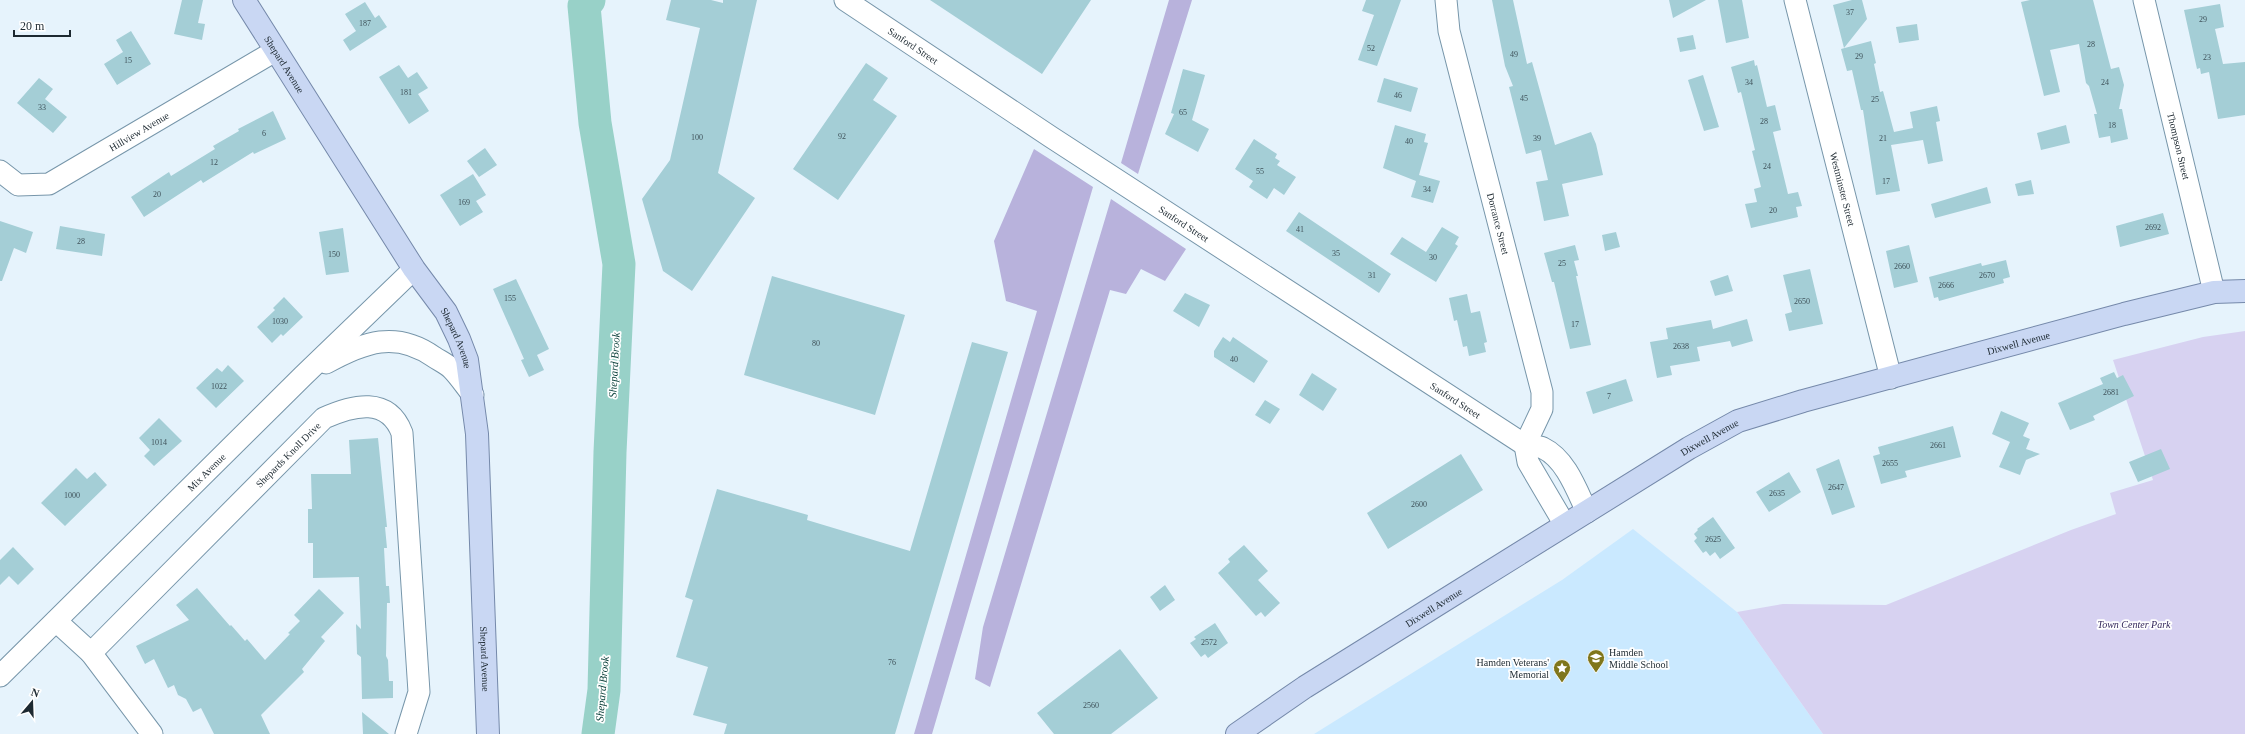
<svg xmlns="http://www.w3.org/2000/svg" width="2245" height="734" font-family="Georgia,serif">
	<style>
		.built { fill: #cae9ff }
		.green { fill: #d7d2f1 }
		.forest { fill: #b8b2dc }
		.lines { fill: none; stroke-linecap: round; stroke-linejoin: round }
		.river { stroke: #98d1c8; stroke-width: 33 }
		.building { fill: #a4ced6 }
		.minor-casing { stroke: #7796aa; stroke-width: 23 }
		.major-casing { stroke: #7589aa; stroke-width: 24 }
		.minor { stroke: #fff; stroke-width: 21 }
		.major { stroke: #c9d7f3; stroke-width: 22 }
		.labels { text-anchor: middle; stroke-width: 3.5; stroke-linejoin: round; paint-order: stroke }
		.number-label { font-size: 8px; fill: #3f525a }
		.street-label { font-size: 10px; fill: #1d2931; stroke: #fff }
		.park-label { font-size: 10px; font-style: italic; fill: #33275b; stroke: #fff }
		.poi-label { font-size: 10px; fill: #1d2931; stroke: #fff; text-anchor: start }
		.water-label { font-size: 11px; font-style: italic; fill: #053c36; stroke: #fff }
	</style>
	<rect width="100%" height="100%" fill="#e6f3fc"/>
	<path class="built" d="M1633,529L1737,612L1823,734H1314L1562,580Z"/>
	<path class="green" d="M2245,331V734H1823L1737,612L1783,604L1886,605L2071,530L2116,514L2110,493L2153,480L2113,360L2203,337Z"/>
	<path class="forest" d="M1169,0H1192L1138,174L1121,163Z
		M1034,149L1093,187L932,734H914L1037,311L1006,301L994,241Z
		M1111,199L1186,249L1165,281L1141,269L1126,294L1110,290L990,687L975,679L983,627Z"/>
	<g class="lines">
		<path class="river" d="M589,0L584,6L595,123L619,264L610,452L604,690L598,734"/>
	</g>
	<path class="building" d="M182,0H203L198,23L205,24L202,40L174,34Z
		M671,0H711L723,3V0H757L718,173L755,198L692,291L663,271L642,199L670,160L700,28L666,20Z
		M930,0H1091L1042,74Z
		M1366,0H1401L1377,66L1358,60L1374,15L1362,11Z
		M1492,0H1513L1527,64L1532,62L1555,145L1591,132L1596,144L1603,175L1562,184L1569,216L1544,221L1536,182L1548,180L1541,150L1526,154L1509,87L1513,86L1505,66Z
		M1669,0H1706L1673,18Z
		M1718,0H1742L1749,38L1726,43Z
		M1852,0H1862L1867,19L1844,48L1833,5Z
		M2030,0H2093L2111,69L2119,67L2124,85L2119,109H2122L2128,139L2111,143L2110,136L2099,138L2094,114H2097L2089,86L2086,83L2079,44L2050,50L2060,92L2044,96L2021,2Z
		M365,2L375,18L379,15L387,27L350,51L343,40L356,31L345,14Z
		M2220,4L2224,27L2215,29L2223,64L2245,62V115L2218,119L2209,72L2201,74L2200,68L2197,69L2184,10Z
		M1917,24L1919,40L1899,43L1896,27Z
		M131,31L151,64L117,85L104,64L123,52L116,40Z
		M1693,35L1696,49L1680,52L1677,38Z
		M1871,41L1876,63L1874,64L1880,92L1883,91L1894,132L1913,128L1910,112L1937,106L1940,121L1936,122L1943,161L1928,164L1923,140L1891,145L1900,191L1876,195L1863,110H1861L1852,70L1847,71L1841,49Z
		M1754,60L1755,66L1757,65L1767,107L1775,105L1781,130L1773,132L1788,194L1798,192L1802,206L1796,207L1798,217L1751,228L1745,204L1757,202L1754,189L1761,187L1752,151L1755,150L1741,92L1738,93L1731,67Z
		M866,63L888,78L873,100L897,116L838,200L793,169Z
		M399,65L408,78L417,72L428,88L418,94L429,111L409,124L379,77Z
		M1183,69L1205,75L1192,120L1209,129L1198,152L1165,134L1174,114L1171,113Z
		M1703,75L1719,127L1704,131L1688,80Z
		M39,78L53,89L45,99L67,117L53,133L17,103Z
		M1384,78L1418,88L1411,112L1377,102Z
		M273,111L286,139L254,154L253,152L203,183L201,180L144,217L131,197L169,172L171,176L215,149L213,146L239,131L238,129Z
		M1395,125L1426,134L1424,142L1428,143L1419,175L1440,181L1433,203L1411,197L1416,181L1383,168Z
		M2066,125L2070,143L2041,150L2037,133Z
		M1254,139L1277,154L1275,158L1280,161L1277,165L1296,177L1284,195L1274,188L1267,199L1249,187L1253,181L1235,169Z
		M485,148L497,165L479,177L467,161Z
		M473,174L486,195L476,201L483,212L460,226L440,195Z
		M2031,180L2034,194L2018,196L2015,184Z
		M1987,187L1991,203L1935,218L1931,204Z
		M1299,212L1391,274L1379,293L1286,231Z
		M2163,213L2169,234L2120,247L2116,226Z
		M0,221L33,232L26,253L14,248L2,281H0Z
		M60,226L105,234L102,256L56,249Z
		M1442,227L1459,237L1455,244L1458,246L1436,282L1390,254L1402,237L1426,252Z
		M343,228L349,272L326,275L319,232Z
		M1616,232L1620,247L1605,251L1602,235Z
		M1575,245L1579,260L1574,261L1578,276H1576L1591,345L1570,349L1554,282H1552L1544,253Z
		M1909,245L1918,282L1894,288L1886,251Z
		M2006,260L2010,277L2003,279L2004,283L1939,301L1938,297L1934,298L1929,277L1981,263L1982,266Z
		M1810,269L1823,324L1789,331L1785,314L1792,312L1783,275Z
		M1728,275L1733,291L1715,296L1710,281Z
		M772,276L905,315L875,415L744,375Z
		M516,279L549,349L537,355L544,370L529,377L521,360L524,359L493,289Z
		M1185,293L1210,305L1199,327L1173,311Z
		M1467,294L1471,313L1480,311L1487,342L1484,343L1486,352L1469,356L1467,346L1463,347L1457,320L1454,321L1449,298Z
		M284,297L303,317L283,336L281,334L272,343L257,327L275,310L273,308Z
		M1747,319L1753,341L1732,347L1730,341L1697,347L1700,361L1670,366L1672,375L1657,378L1650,342L1668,339L1666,328L1711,320L1713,329Z
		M1223,337L1230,342L1233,337L1268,361L1254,383L1214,357V351Z
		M972,342L1008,352L895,734H724L727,724L693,715L708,667L676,657L693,600L685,597L717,489L808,515L807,520L910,551Z
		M228,365L244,381L216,408L196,388L217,368L222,372Z
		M2114,372L2117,378L2123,375L2134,396L2093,416L2095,420L2070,430L2058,403L2103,384L2100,378Z
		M1312,373L1337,389L1323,411L1299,395Z
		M1626,379L1633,401L1593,414L1586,392Z
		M1265,400L1280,409L1270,424L1255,415Z
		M2001,411L2029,423L2023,436L2030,439L2026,449L2040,454L2026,460L2020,475L1999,467L2010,442L1992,434Z
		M159,418L182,441L154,466L144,456L150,450L139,438Z
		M1953,426L1961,457L1905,471L1907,477L1881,484L1873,456L1880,454L1878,447Z
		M378,438L387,527H385L387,548H384L386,586H389L390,603H387L386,656L388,660L389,681H393V698L362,699L361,657L357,654L356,624L361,629L359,577L313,578V543H308V509H312L311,474H351L349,440Z
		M2161,449L2170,469L2138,482L2129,462Z
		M1461,454L1483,490L1388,549L1367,513Z
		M1839,459L1855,507L1832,515L1816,469Z
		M76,468L87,479L95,472L107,485L65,526L41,503Z
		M1789,472L1801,492L1769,512L1756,492Z
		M1713,517L1735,548L1720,559L1715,552L1710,556L1706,551L1703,553L1694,541L1697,538L1694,534L1698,530L1697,529Z
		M1244,545L1268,571L1258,580L1280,603L1265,617L1261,612L1256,616L1218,573L1230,562L1228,559Z
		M13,547L34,569L18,585L9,576L0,585V560Z
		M1165,585L1175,600L1160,611L1150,597Z
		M197,588L230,626L231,625L245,641L247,639L265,660L290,634L288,633L300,621L294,615L319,589L344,613L321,637L325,641L302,669L304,672L261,715L270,734H214L201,708L193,712L186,699L178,695L174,685L168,688L154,659L145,664L136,646L189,620L176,605Z
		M1215,623L1228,643L1208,658L1205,654L1201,657L1190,643L1196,639L1194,637Z
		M1120,649L1158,698L1111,734H1054L1037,713Z
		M362,712L389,734H363Z"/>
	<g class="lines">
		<g class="minor-casing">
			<g id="minor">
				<path id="s1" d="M845,0L1051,137L1525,445C1531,446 1538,446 1543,448C1566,459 1577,491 1587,512"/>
				<path id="s2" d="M1446,0L1449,31L1542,392V409L1525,445"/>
				<path id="s3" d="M1795,0L1891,378"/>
				<path id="s4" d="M2144,0L2214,292"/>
				<path id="s5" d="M0,171L18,185L49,184L275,51"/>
				<path d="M326,363C364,342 396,330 434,357C440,361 447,364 452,369C460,377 466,387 473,395"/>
				<path d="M1525,445L1528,462L1565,525"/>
				<path id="s6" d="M56,621L91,653L324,418C353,405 388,396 402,433L419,692L406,734"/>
				<path d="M91,653L152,734"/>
				<path id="s7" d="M0,676L303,376L414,269"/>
			</g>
		</g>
		<g class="major-casing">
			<g id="major">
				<path id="s8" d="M244,0L414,269L446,312L459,339L467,360L477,434L488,734"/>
				<path id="s9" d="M1237,734L1305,687L1464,588L1689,448L1738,421L1803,401L2124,314L2214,292L2245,291"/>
			</g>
		</g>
		<use href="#minor" class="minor"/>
		<use href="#major" class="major"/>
	</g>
	<defs>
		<g id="school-pin" transform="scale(0.9)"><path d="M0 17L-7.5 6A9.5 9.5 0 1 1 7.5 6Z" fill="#7f761b" stroke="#fff"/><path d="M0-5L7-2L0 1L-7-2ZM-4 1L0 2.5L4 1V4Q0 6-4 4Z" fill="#fff"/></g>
		<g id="sight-pin" transform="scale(0.9)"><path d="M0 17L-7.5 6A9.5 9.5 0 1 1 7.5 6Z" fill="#7f761b" stroke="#fff"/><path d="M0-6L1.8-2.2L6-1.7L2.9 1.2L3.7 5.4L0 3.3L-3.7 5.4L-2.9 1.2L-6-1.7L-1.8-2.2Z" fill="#fff"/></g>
	</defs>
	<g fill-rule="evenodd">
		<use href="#school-pin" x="1596" y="658"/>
		<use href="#sight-pin" x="1562" y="668"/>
	</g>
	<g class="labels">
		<g class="number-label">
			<text x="1850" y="15">37</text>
			<text x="2203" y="22">29</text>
			<text x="365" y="26">187</text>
			<text x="2091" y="47">28</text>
			<text x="1371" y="51">52</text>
			<text x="1514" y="57">49</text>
			<text x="1859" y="59">29</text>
			<text x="2207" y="60">23</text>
			<text x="128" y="63">15</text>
			<text x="1749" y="85">34</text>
			<text x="2105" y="85">24</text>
			<text x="406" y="95">181</text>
			<text x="1398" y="98">46</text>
			<text x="1524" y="101">45</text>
			<text x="1875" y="102">25</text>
			<text x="42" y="110">33</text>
			<text x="1183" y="115">65</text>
			<text x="1764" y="124">28</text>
			<text x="2112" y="128">18</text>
			<text x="264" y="136">6</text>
			<text x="842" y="139">92</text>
			<text x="697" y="140">100</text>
			<text x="1537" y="141">39</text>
			<text x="1883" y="141">21</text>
			<text x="1409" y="144">40</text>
			<text x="214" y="165">12</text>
			<text x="1767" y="169">24</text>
			<text x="1260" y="174">55</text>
			<text x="1886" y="184">17</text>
			<text x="1427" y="192">34</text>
			<text x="157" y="197">20</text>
			<text x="464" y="205">169</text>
			<text x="1773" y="213">20</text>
			<text x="2153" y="230">2692</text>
			<text x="1300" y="232">41</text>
			<text x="81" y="244">28</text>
			<text x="1336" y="256">35</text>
			<text x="334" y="257">150</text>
			<text x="1433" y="260">30</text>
			<text x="1562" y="266">25</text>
			<text x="1902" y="269">2660</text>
			<text x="1372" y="278">31</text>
			<text x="1987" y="278">2670</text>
			<text x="1946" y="288">2666</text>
			<text x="510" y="301">155</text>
			<text x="1802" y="304">2650</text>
			<text x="280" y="324">1030</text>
			<text x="1575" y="327">17</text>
			<text x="816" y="346">80</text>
			<text x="1681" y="349">2638</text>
			<text x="1234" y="362">40</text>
			<text x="219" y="389">1022</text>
			<text x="2111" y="395">2681</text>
			<text x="1609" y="399">7</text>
			<text x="159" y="445">1014</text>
			<text x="1938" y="448">2661</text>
			<text x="1890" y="466">2655</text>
			<text x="1836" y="490">2647</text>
			<text x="1777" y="496">2635</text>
			<text x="72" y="498">1000</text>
			<text x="1419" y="507">2600</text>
			<text x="1713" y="542">2625</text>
			<text x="1209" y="645">2572</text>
			<text x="892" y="665">76</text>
			<text x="1091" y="708">2560</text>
		</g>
		<g class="street-label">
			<text dy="4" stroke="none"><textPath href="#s1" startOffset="82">Sanford Street</textPath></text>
			<text dy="4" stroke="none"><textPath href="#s8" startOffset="76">Shepard Avenue</textPath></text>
			<text dy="4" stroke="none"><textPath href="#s5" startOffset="158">Hillview Avenue</textPath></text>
			<text dy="4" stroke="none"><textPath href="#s4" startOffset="150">Thompson Street</textPath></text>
			<text dy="4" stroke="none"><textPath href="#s3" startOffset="195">Westminster Street</textPath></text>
			<text dy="4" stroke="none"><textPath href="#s1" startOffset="406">Sanford Street</textPath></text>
			<text dy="4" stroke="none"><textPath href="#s2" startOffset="230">Dorrance Street</textPath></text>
			<text dy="4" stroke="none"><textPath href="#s8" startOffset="400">Shepard Avenue</textPath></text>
			<text dy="4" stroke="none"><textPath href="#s9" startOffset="882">Dixwell Avenue</textPath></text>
			<text dy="4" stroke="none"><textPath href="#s1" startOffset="730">Sanford Street</textPath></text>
			<text dy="4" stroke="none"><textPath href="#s9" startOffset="558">Dixwell Avenue</textPath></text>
			<text dy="4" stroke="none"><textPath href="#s6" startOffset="327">Shepards Knoll Drive</textPath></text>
			<text dy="4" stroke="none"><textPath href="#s7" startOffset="290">Mix Avenue</textPath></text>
			<text dy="4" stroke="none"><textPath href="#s9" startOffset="234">Dixwell Avenue</textPath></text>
			<text dy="4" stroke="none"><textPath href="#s8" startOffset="724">Shepard Avenue</textPath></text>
		</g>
		<g class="park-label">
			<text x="2134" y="628">Town Center Park</text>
		</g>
		<g class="poi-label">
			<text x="1609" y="656">Hamden<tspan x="1609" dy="12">Middle School</tspan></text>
			<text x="1549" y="666" text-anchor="end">Hamden Veterans'<tspan x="1549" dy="12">Memorial</tspan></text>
		</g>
		<g class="water-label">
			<text transform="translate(614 365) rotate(-87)" y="4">Shepard Brook</text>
			<text transform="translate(602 689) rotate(-85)" y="4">Shepard Brook</text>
		</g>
	</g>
	<g transform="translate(32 702) rotate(19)" stroke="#ffffff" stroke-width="3" paint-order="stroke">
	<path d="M0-3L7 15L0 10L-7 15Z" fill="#1d2931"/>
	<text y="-6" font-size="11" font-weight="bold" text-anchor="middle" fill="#1d2931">N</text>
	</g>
	<path d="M14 30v6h56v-6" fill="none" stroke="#1d2931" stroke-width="2"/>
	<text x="20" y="30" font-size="12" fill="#1d2931" stroke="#ffffff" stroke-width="3" paint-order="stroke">20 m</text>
</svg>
